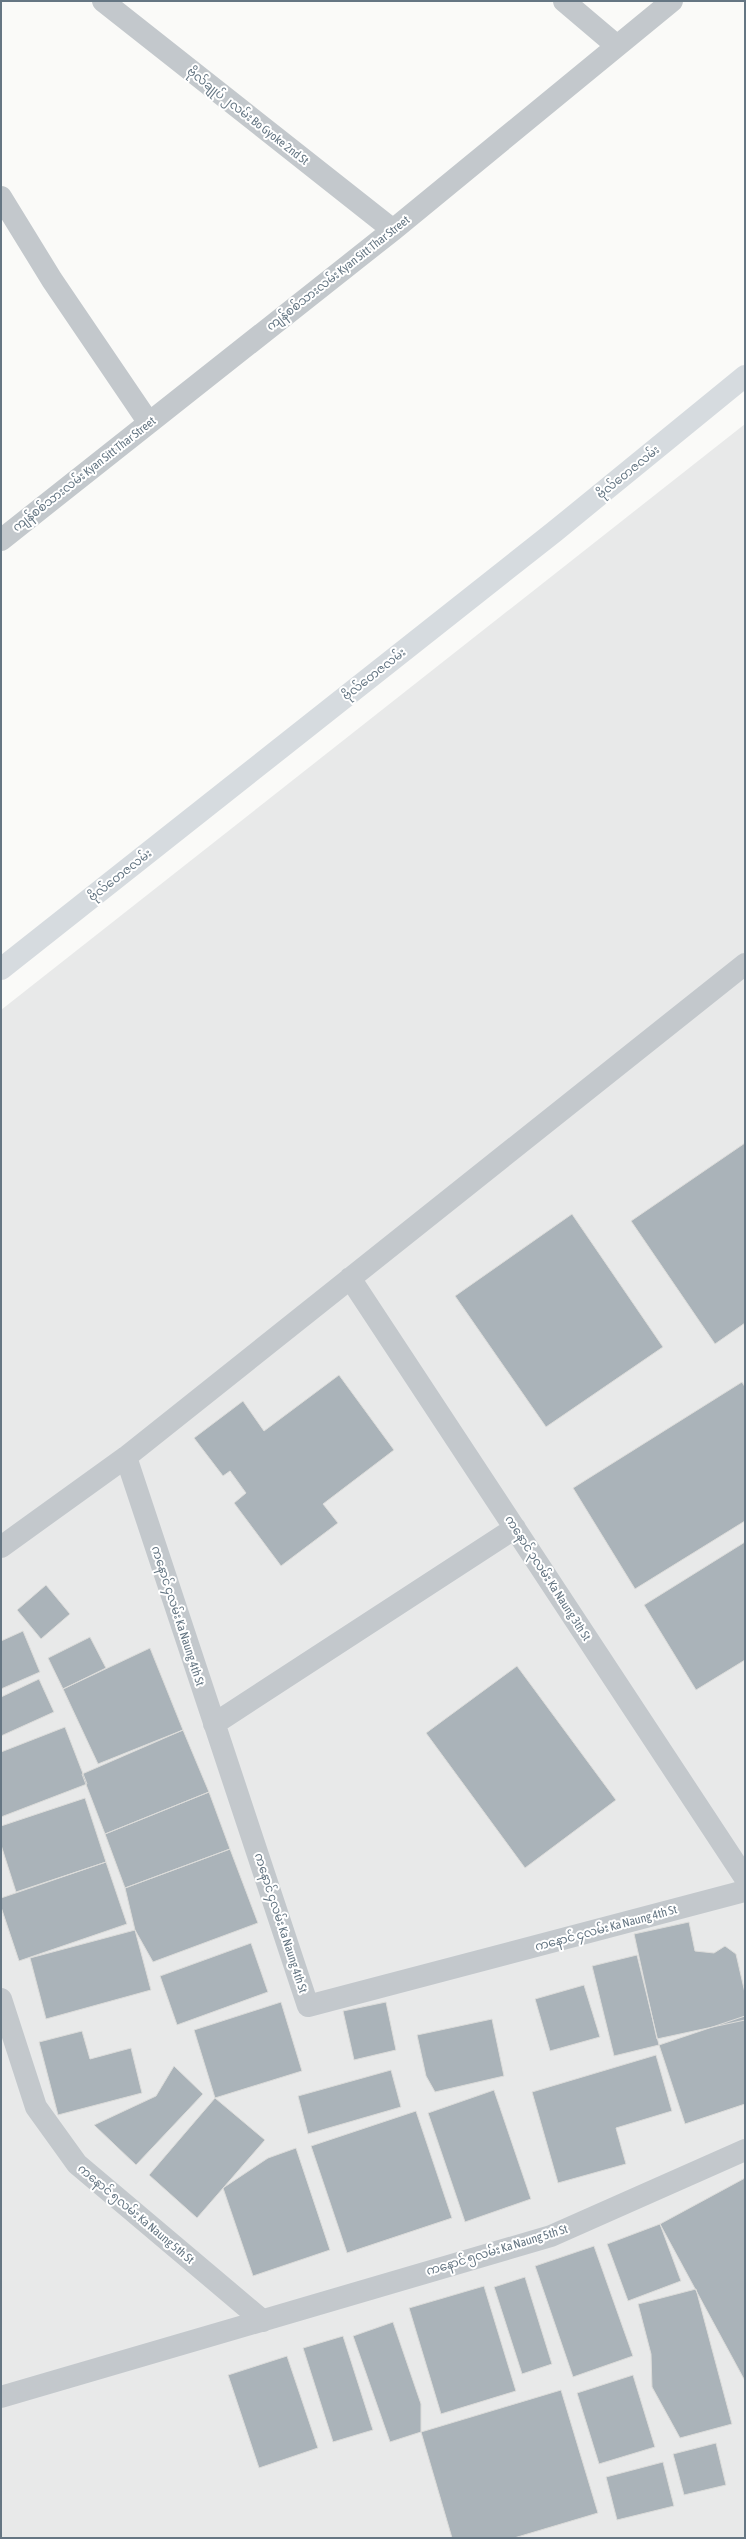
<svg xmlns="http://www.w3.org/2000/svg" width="746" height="2539" font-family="'Asap Condensed','Noto Sans Myanmar',sans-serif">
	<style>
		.built { fill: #e8e9e9 }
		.building { fill: #aab3b9; stroke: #dcdcda }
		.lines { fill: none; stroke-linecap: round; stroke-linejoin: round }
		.minor { stroke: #c3c8cc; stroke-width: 22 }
		.secondary { stroke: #d6dbdf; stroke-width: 22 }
		.labels { text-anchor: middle; stroke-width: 4; stroke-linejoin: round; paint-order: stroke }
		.street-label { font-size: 12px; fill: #657683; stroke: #fff }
	</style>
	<rect width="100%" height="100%" fill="#fafaf8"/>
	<path class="built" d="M745,424V2538H1V1010Z"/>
	<path class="building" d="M745,1143V1323L715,1344L631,1221Z
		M572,1214L663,1347L546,1427L455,1296Z
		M339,1375L394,1450L323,1504L338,1523L281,1566L234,1503L246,1493L230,1471L223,1476L194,1438L243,1401L264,1431Z
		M742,1382L745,1387V1521L635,1589L573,1488Z
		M745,1542V1660L696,1690L644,1605Z
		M46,1585L70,1614L41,1639L17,1610Z
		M23,1631L40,1672L1,1689V1641Z
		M90,1637L106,1668L63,1689L48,1658Z
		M150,1648L183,1730L98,1764L63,1689Z
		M517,1666L616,1800L525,1868L426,1733Z
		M39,1679L54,1712L1,1736V1697Z
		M65,1727L87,1784L1,1817V1752Z
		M183,1730L209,1792L105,1834L82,1774Z
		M209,1792L230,1849L125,1888L105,1834Z
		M85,1798L106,1862L16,1892L1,1845V1826Z
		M230,1849L258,1923L153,1962L135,1930L125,1888Z
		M106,1862L127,1924L19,1961L1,1907V1898Z
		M689,1922L695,1951L714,1953L725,1946L736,1954L745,1993V2020L657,2039L634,1934Z
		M135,1930L151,1990L46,2019L30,1958Z
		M251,1943L268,1992L177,2025L160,1976Z
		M637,1955L659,2045L614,2056L592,1966Z
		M584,1985L600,2037L550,2051L535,1999Z
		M281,2002L302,2071L215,2098L194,2030Z
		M386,2002L396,2050L354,2060L343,2011Z
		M745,2016V2104L685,2124L659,2045Z
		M492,2019L504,2076L435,2092L426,2076L417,2035Z
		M82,2031L90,2059L131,2048L142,2093L58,2115L39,2042Z
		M656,2055L672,2111L616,2128L626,2164L558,2183L532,2092Z
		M174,2066L203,2094L136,2165L94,2125L156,2096Z
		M391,2070L401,2107L308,2134L298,2096Z
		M494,2090L531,2199L465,2222L428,2113Z
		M215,2098L265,2140L197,2218L149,2175Z
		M416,2111L452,2218L347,2253L311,2146Z
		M296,2148L330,2250L253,2276L223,2188L268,2158Z
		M745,2178V2381L660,2224Z
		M660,2224L681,2281L628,2301L607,2244Z
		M594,2246L633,2356L573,2377L535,2266Z
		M525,2277L552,2364L522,2374L494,2287Z
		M484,2286L516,2391L441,2414L409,2308Z
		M696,2289L732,2424L680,2438L652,2387L651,2354L638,2304Z
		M393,2322L421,2404V2432L390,2442L353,2336Z
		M343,2336L373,2430L333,2442L303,2348Z
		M287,2356L318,2448L259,2468L228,2375Z
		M633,2375L655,2447L599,2464L577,2393Z
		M561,2390L598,2513L514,2538H452L421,2432Z
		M716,2443L726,2485L684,2495L673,2454Z
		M663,2462L674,2506L617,2520L606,2477Z"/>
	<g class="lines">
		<path class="minor" d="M103,1L393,230
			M564,1L617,46
			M1,197L52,280L149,423
			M1,540L393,230L672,1
			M350,1278L745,1878
			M126,1457L308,2006L745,1891
			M1,1547L126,1457L745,964
			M214,1724L515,1528
			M1,1999L36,2107L77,2164L263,2321
			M1,2397L551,2236L745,2150"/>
		<path class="secondary" d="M1,969L554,532L745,376"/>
	</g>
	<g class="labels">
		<g class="street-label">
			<text transform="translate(248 116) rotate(38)" y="4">ဗိုလ်ချုပ် ၂လမ်း Bo Gyoke 2nd St</text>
			<text transform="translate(338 273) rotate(-38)" y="4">ကျန်စစ်သားလမ်း Kyan Sitt Thar Street</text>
			<text transform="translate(628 472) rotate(-39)" y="4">ဗိုလ်တေဇလမ်း</text>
			<text transform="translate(84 474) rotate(-38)" y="4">ကျန်စစ်သားလမ်း Kyan Sitt Thar Street</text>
			<text transform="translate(374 674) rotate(-38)" y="4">ဗိုလ်တေဇလမ်း</text>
			<text transform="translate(120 875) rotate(-38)" y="4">ဗိုလ်တေဇလမ်း</text>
			<text transform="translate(548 1578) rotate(57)" y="4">ကနောင် ၃လမ်း Ka Naung 3th St</text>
			<text transform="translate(178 1616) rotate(72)" y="4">ကနောင် ၄လမ်း Ka Naung 4th St</text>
			<text transform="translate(281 1923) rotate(72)" y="4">ကနောင် ၄လမ်း Ka Naung 4th St</text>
			<text transform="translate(606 1928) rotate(-15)" y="4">ကနောင် ၄လမ်း Ka Naung 4th St</text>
			<text transform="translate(136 2214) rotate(40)" y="4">ကနောင် ၅လမ်း Ka Naung 5th St</text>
			<text transform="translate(497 2250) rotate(-17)" y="4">ကနောင် ၅လမ်း Ka Naung 5th St</text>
		</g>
	</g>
	<rect width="746" height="2539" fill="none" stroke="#657683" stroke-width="4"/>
</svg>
